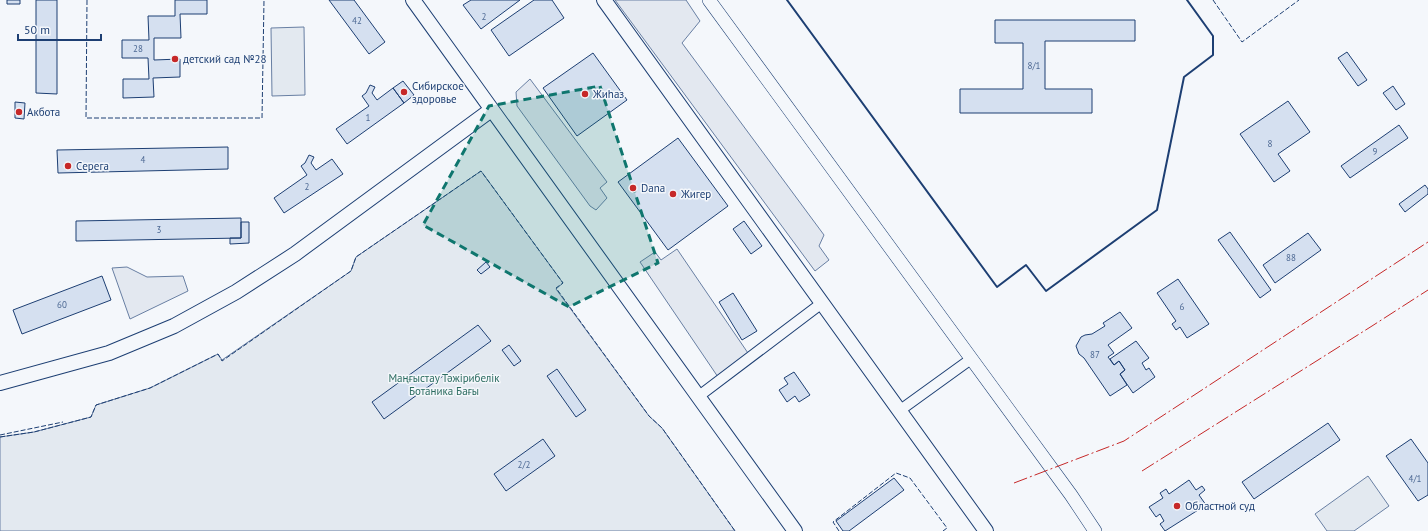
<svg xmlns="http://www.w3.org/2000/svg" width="1428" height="531" font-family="'PT Sans',sans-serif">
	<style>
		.green { fill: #e3e9f0; stroke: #687fa3 }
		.parking { fill: #e3e8f0; stroke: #687fa3 }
		.building { fill: #d5e0f0; stroke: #1d3f73 }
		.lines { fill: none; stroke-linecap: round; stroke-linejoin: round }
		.minor-casing { stroke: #1d3f73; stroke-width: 12 }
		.tertiary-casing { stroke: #1d3f73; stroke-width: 14 }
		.secondary-casing { stroke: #1d3f73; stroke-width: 16 }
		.minor { stroke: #f4f7fb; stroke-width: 10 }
		.tertiary { stroke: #f4f7fb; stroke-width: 13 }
		.secondary { stroke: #f4f7fb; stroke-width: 14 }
		.fence { stroke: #1d3f73; stroke-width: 1; stroke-dasharray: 5 2; stroke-linecap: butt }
		.wall { stroke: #1d3f73; stroke-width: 2 }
		.power { stroke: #c62828; stroke-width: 1; stroke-dasharray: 14 3 2 3; stroke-linecap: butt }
		.marked { fill: #0f766e; fill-opacity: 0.2; stroke: #0f766e; stroke-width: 3; stroke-dasharray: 8 5; stroke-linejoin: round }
		.poi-dot { fill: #c62828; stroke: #f4f7fb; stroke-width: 1.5 }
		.labels { text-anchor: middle; stroke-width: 3; stroke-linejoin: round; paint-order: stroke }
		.number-label { font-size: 9px; fill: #4b6792 }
		.poi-label { font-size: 11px; fill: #1d3f73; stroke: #f4f7fb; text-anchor: start }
		.park-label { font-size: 11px; fill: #2c6c60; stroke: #f4f7fb }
	</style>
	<rect width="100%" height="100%" fill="#f4f7fb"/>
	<path class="green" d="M304,27L305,95L272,96L271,28Z
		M481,171L563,283L556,289L649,416L662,428L735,531H0V437L34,432L91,417L96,405L150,388L218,354L222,360L351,271L356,257Z
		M1368,476L1389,506L1354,531H1327L1315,514Z"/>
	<path class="parking" d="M615,0H686L700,21L682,43L824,235L819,246L829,260L815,271Z
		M530,79L607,182L600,188L607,198L596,210L590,206L517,106L516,92Z
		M677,249L750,356L718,377L640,262L655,252L661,260Z
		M127,267L147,277L183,276L188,291L130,319L112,268Z"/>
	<path class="building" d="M7,0H20V4H7Z
		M36,0H57V94L36,93Z
		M175,0H207V14H180L181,38H154V60L180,59V77L153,78L154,97L123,98V79H149L148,58H122V40H149L148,16H175Z
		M329,0H354L385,42L369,54Z
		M471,0H520L481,29L463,5Z
		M534,0H552L564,18L509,56L491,30Z
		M995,20H1135V41H1045V89H1092V113H960V89H1023V43H995Z
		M1347,52L1367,80L1358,86L1338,58Z
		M593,53L627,100L577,136L543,88Z
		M403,81L414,95L404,103L393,88Z
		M370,85L375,87L372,93L377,100L393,88L404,103L347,144L336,129L369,106L362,96L366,93Z
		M1393,86L1405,104L1396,110L1383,93Z
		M1288,101L1310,132L1278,154L1290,171L1274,182L1240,134Z
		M15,102L25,103L24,119L15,118Z
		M1399,125L1408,138L1350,178L1341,166Z
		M678,138L728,206L668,250L618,182Z
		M228,147V169L58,173L57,150Z
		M309,155L314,157L311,163L316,170L332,159L343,174L284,213L274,198L307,175L301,166L305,163Z
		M1425,185L1428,189V194L1405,212L1399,204Z
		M241,218V238L76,241V221Z
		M744,221L762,246L751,254L733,229Z
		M241,222H249V243L230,244V238H241Z
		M1230,232L1271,290L1260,298L1218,240Z
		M1308,233L1321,250L1275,283L1263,265Z
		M486,262L490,267L481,274L477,270Z
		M102,276L111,300L22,334L13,310Z
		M1178,279L1209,324L1187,338L1180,327L1176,330L1172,324L1176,321L1157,293Z
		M733,293L757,331L742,340L719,302Z
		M1120,312L1132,328L1108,345L1114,353L1108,357L1114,365L1119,361L1125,370L1120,374L1127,385L1110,396L1084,358L1079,354L1076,346L1081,337L1085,335L1092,334L1105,326L1103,323Z
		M478,325L491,341L384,419L372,402Z
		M1136,341L1149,358L1142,363L1146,370L1149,368L1155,377L1133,393L1120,374L1125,370L1119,361L1114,365L1110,359Z
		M509,345L521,361L514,366L502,350Z
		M557,369L586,410L576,417L547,376Z
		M794,372L810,395L799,402L795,396L787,402L779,390L788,384L784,378Z
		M1328,423L1340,440L1254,499L1242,482Z
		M543,439L555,456L506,491L494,474Z
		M1411,439L1428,463V495L1418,501L1386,456Z
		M894,478L904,490L849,531H843L836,521Z
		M1189,480L1196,490L1202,486L1205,490L1199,495L1206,505L1165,531L1160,524L1164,521L1160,514L1156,517L1149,507L1163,498L1160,493L1166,489L1169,494Z"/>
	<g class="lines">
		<g class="minor-casing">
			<path id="minor" d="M699,396L822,303
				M899,411L971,359"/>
		</g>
		<g class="tertiary-casing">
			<path id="tertiary" d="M709,0L1071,495L1095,531"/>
		</g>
		<g class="secondary-casing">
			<path id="secondary" d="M413,0L795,531
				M604,0L986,531
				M0,383L109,353L174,326L236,292L295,254L491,110"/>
		</g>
		<use href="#minor" class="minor"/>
		<use href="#tertiary" class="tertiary"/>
		<use href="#secondary" class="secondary"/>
		<path class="fence" d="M87,0L86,118H262L264,0
			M1213,0L1242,42L1299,0
			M0,435L63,422
			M0,437L34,432L91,417L96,405L150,388L218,354L222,361L351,271L356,257L481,171L563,283L556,288L649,416L662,428L735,531
			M839,531L833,522L896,473L910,478L947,528L943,531"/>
		<path class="wall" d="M787,0L997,287L1026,265L1046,291L1157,210L1184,77L1213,55V36L1187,0"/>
		<path class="power" d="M1142,471L1372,326L1428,290
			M1014,483L1124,441L1428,242"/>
	</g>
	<path class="marked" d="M600,86L658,263L569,307L423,225L489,106Z"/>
	<g class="poi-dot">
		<circle cx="175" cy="59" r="4"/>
		<circle cx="404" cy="92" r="4"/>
		<circle cx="585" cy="94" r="4"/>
		<circle cx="19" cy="112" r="4"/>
		<circle cx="68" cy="166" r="4"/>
		<circle cx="633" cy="188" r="4"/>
		<circle cx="673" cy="194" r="4"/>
		<circle cx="1177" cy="506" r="4"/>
	</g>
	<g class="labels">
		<g class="number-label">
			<text x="484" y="20">2</text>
			<text x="357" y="24">42</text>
			<text x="138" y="52">28</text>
			<text x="1034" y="69">8/1</text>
			<text x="368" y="121">1</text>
			<text x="1270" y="147">8</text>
			<text x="1375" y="155">9</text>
			<text x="143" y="163">4</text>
			<text x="307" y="190">2</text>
			<text x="159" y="233">3</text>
			<text x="1291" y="261">88</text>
			<text x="62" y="308">60</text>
			<text x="1182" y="310">6</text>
			<text x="1095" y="358">87</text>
			<text x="524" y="468">2/2</text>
			<text x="1415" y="482">4/1</text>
		</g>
		<g class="poi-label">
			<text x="183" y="63">детский сад №28</text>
			<text x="412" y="90">Сибирское<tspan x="412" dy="13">здоровье</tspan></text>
			<text x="593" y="98">Жиhаз</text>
			<text x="27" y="116">Акбота</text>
			<text x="76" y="170">Cерега</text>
			<text x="641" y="192">Dana</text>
			<text x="681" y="198">Жигер</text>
			<text x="1185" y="510">Областной суд</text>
		</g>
		<g class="park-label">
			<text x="444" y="382">Маңғыстау Тәжірибелік<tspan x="444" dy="13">Ботаника Бағы</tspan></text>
		</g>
	</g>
	<path d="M18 34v6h83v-6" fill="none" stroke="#1d3f73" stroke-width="2"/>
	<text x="24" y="34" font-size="12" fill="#1d3f73" stroke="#f4f7fb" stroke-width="3" paint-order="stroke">50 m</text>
</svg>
